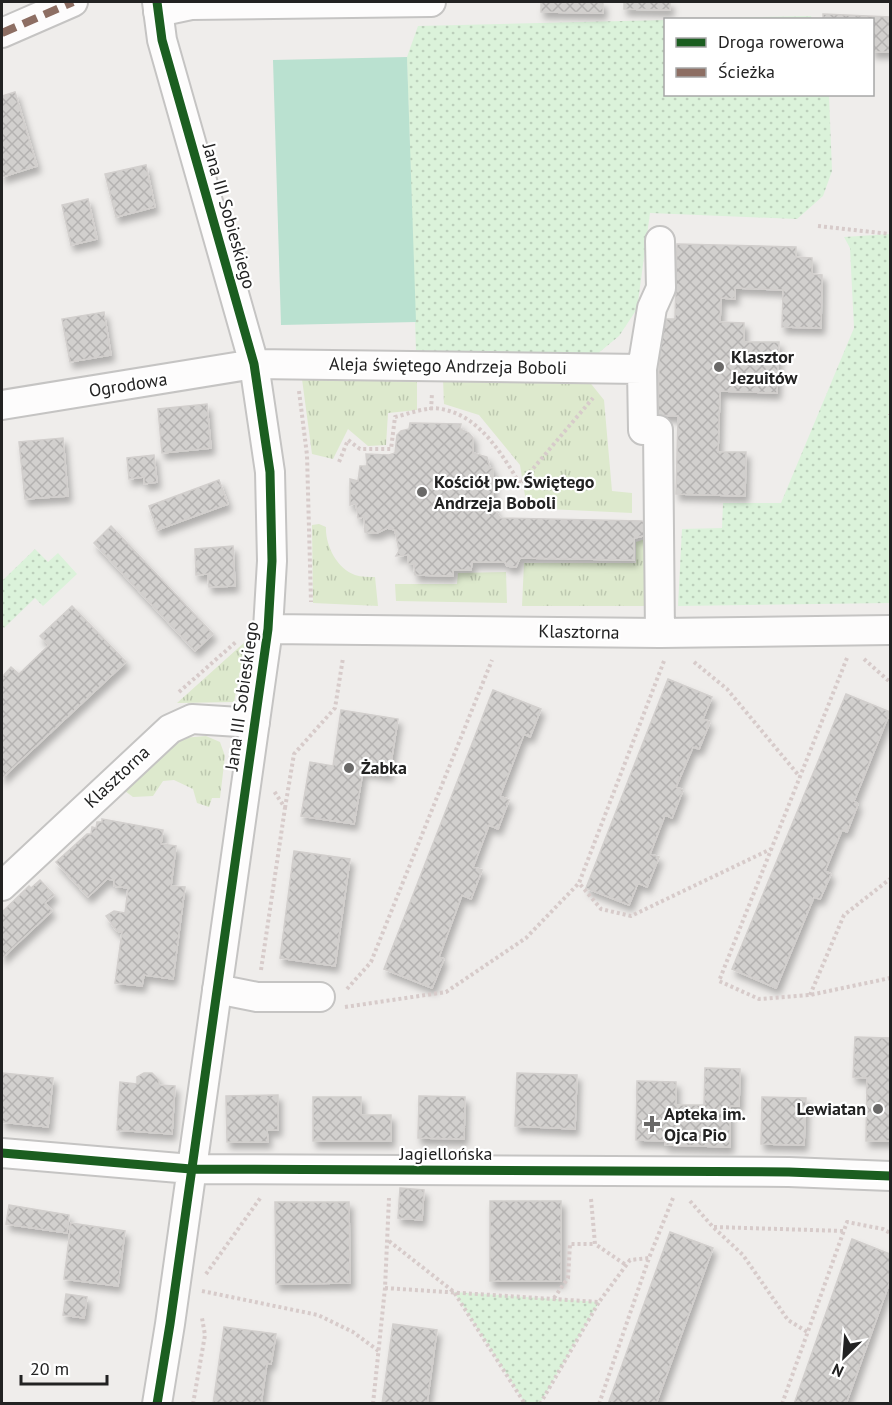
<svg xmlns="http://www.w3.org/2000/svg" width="892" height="1405" font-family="'PT Sans',sans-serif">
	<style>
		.grass { fill: url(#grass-tufts) }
		.park { fill: url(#park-dots) }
		.pitch { fill: #bae1d0 }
		.building { fill: url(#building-cross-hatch); stroke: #d2cfcd; stroke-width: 1.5; filter: url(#shadow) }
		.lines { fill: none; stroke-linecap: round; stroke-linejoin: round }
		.minor-casing { stroke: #c5c4c3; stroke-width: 32 }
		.path { stroke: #d7cbca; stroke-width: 4; stroke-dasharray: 3 3; stroke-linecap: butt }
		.minor { stroke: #fdfcfc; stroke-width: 28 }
		.quiet { stroke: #8d6e63; stroke-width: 8; stroke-dasharray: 15 8; stroke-linecap: butt }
		.cycleway-casing { stroke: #fff; stroke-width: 13 }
		.cycleway { stroke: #1b5e20; stroke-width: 9 }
		.poi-dot { fill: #6a6968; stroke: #fff; stroke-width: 2 }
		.labels { text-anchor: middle; stroke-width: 4.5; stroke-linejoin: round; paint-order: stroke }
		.street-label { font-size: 18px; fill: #222; stroke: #fff }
		.poi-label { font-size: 18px; font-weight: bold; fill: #222; stroke: #fff; text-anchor: start }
	</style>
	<defs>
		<pattern id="grass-tufts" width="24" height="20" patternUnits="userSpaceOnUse" patternTransform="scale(1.5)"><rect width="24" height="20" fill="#dde9cd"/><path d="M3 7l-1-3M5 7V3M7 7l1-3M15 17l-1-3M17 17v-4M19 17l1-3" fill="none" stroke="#bdc8b0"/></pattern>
		<pattern id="park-dots" width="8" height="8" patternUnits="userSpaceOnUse" patternTransform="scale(1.5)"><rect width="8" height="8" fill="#dbf2da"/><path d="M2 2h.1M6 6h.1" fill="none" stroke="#bccfbb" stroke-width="1.8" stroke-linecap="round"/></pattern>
		<pattern id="building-cross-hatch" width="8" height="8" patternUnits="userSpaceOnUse" patternTransform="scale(1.5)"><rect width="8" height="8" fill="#d2d0ce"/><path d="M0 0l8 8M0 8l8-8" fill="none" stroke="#b4b2b1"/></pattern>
		<filter id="shadow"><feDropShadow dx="3.5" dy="6" stdDeviation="3" flood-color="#0004"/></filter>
	</defs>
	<rect width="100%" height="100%" fill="#efedeb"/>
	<path class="grass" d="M302,379H417V410L388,413L386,445L368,446L348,429L333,459L312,454Z
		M443,379L588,380L604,400L612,491L632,493V513L527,508L520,465L479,415L444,404Z
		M319,524L326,527C325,545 337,569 355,575C361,577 369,577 375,577L378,606L313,603L312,525Z
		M648,538L645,606H522L524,563H636V542Z
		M506,572L507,603L396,601L395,584H457L458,573Z
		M246,641L234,702L177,703Z
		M206,736L220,742L225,756L220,798H212L209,807L197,803L193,789L174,780L163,781L153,796L133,797L125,791L182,738Z"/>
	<path class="park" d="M811,16L812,19H676Z
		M665,20L666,94L829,95L832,171L823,196L797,219L650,213L637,309L619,336L596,355L416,352L407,57L418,26Z
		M890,234V603L678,606L682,529L722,528L723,503H781L854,328L850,248L844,237Z
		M35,549L48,562L58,553L77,574L43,606L35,598L4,628L2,625V581Z
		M454,1292L599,1302L540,1403H525Z"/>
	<path class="pitch" d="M407,57L416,322L281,325L273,60Z"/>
	<path class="building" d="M541,2H603V13L541,12Z
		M624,2H670V10L624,9Z
		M823,14L890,17V52H872V20H823Z
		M15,92L37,166L2,177V96Z
		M146,165L155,207L116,217L105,174Z
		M88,199L97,239L71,245L62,205Z
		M677,244L796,247V257L812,258V274L822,275L821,328L782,327L783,290L735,288V299L721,298L720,322L744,323V342H779L777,393L720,391L718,452H746L745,496L676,494L678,416L658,415L660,319H675Z
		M104,312L111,355L70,362L62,319Z
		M207,404L211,448L162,453L158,409Z
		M410,423L461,424L460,429L469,433L473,438V453L487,457L490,468H493V507L500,518L642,521L646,524V533L643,536L634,538V560L520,558L516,567L507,566L505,562H472L471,570H453V576L415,575L414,564H408V555L396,556L399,551L395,530L387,528L377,533L365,532L364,517L358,518L356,503L350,505V479L358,481L360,466H367L366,454L389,455L395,453L397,435L401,431L409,429Z
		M63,438L68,496L25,499L19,442Z
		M154,455L157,482L144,484V477L129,479L127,458Z
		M219,480L228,504L157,530L149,506Z
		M111,526L213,634L195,651L94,543Z
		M233,546L235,586L209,587L208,574L196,575L195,549Z
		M72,606L126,662L2,778V677L11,667L19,674L49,645L40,636Z
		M668,679L712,697L703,719L710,722L699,749L693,747L676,787L683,790L672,818L665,815L650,854L659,857L647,887L638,883L629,905L586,888Z
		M493,690L541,709L530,737L524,734L500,796L509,800L498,829L489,825L473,867L482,870L471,899L462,895L439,957L444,959L432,988L384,969Z
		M846,694L890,712L854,801L858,804L847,832L842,830L825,871L831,874L820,899L814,897L776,988L732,969Z
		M341,710L398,719L389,775L363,771L354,824L301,816L310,762L333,766Z
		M102,819L163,830L161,844L176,846L171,886L185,887L173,979L144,975L142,986L115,983L122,932L117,931L106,916L114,911L125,913L128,888L114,886V880L107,879L88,897L56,862L87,834H91L92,827L96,828L97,822H102Z
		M294,851L350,859L335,966L280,958Z
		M40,880L54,895L45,903L52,911L2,958V912L29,886L31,888Z
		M855,1037L890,1038V1141H866L867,1078L853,1077Z
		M705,1068L740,1069L739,1106H730V1147L665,1145L666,1141L636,1140L637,1081L676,1082V1105H704Z
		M2,1073L53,1078L48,1127L2,1122Z
		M144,1073H152L159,1080V1085L175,1086L172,1134L117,1130L120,1082L137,1084V1077Z
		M517,1073L577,1075L575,1129L515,1126Z
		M278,1095V1130H267L268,1142H227L226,1096Z
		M419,1096L465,1097L464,1139L418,1138Z
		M313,1097H361V1115H391V1141H313Z
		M762,1097L806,1098L804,1145L761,1144Z
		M400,1188L424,1190L422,1220L398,1218Z
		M490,1201H561V1281H490Z
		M275,1202H349L350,1283L276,1284Z
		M9,1205L69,1215L67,1233L6,1224Z
		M71,1223L125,1231L118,1286L64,1279Z
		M670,1232L713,1248L656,1404H608Z
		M852,1239L890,1254V1281L846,1404H794Z
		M66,1294L87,1297L84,1318L63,1315Z
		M393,1324L437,1330L427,1404H382Z
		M224,1327L276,1334L271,1364L267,1363L261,1404H213Z"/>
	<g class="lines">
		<g class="minor-casing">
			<path id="minor" d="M158,12L191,5L431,2
				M2,33L73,2
				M660,241L661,288L652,308L642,369L643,430H658L660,633
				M2,405L254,364L642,369
				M268,629L660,633L890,630
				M2,886L170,729L192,719L255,723
				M217,989L257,997H320
				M2,1153L191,1169L789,1172L890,1176
				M157,1404L170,1324L268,629L272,561L270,472L254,364L162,40L157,2"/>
		</g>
		<path class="path" d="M818,226L890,234
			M299,391L307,455L311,602
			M431,410L432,393
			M890,415V414
			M339,462L348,440L360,449H391L395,417C408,414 428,406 441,409C479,415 502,454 520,484L593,398
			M847,658L719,981L759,999L810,995L890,978
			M864,659L890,682
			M664,661L579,883L601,909L631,916L771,849
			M694,662L727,689L800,777
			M179,692L237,641
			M285,808L294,754L335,708L343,658
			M261,970L285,808L274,791
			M347,989L371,962L492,660
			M810,995L844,915L890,879
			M345,1007L446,992L526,938L579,883
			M591,1199L595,1244L626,1265
			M690,1201L713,1227L743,1255L788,1320L809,1333
			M714,1227L844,1231
			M389,1241L454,1292L525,1404
			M206,1274L261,1197
			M385,1288L599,1302L630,1260L649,1258
			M202,1291L318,1315L353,1332L380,1352
			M554,1298L568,1278L570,1244H595
			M193,1404L205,1335L202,1318
			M373,1404L385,1288L389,1198
			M540,1404L599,1302
			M599,1404L649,1258L673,1198
			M782,1404L847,1222L883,1229L890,1233"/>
		<use href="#minor" class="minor"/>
		<path class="quiet" d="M2,33L73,2"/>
		<g class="cycleway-casing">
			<path id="cycleway" d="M2,1153L191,1169L789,1172L890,1176
				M157,1404L170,1324L268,629L272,561L270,472L254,364L162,40L157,2"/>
		</g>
		<use href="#cycleway" class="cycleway"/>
	</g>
	<g class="poi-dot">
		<circle cx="719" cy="367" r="6"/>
		<circle cx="422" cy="492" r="6"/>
		<circle cx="349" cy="768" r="6"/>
		<circle cx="878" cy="1109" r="6"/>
		<path d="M649 1115h6v6h6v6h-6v6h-6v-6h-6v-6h6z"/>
	</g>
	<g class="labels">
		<g class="street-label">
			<text transform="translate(229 216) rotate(74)" y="6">Jana III Sobieskiego</text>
			<text transform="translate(448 366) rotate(1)" y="6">Aleja świętego Andrzeja Boboli</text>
			<text transform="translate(128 385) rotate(-9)" y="6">Ogrodowa</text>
			<text transform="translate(579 632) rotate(1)" y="6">Klasztorna</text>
			<text transform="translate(242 696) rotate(-82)" y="6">Jana III Sobieskiego</text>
			<text transform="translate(117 777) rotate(-43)" y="6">Klasztorna</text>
			<text x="446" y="1160">Jagiellońska</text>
		</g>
		<g class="poi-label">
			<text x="731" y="363">Klasztor<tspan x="731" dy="21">Jezuitów</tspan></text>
			<text x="434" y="488">Kościół pw. Świętego<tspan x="434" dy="21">Andrzeja Boboli</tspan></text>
			<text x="361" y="774">Żabka</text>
			<text x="866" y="1115" text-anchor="end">Lewiatan</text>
			<text x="664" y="1120">Apteka im.<tspan x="664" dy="21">Ojca Pio</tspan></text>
		</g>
	</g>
	<rect width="892" height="1405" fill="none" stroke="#222222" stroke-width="6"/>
	<rect x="664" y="18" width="210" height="78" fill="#ffffff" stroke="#a7a7a7" stroke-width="1.5"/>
	<rect x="676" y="38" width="30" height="9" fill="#1b5e20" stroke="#a7a7a7" stroke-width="1.5"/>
	<text x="718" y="48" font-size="18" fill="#222222">Droga rowerowa</text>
	<rect x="676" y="68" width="30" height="9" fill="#8d6e63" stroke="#a7a7a7" stroke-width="1.5"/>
	<text x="718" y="78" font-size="18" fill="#222222">Ścieżka</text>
	<g transform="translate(844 1357) rotate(205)" stroke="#ffffff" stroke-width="4.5" paint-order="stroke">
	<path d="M0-4.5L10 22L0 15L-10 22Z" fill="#222222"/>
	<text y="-9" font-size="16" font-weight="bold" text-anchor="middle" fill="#222222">N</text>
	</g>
	<path d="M21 1375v9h86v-9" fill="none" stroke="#222222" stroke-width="3"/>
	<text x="30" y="1375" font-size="18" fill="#222222" stroke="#ffffff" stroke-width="4.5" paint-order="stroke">20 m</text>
</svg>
